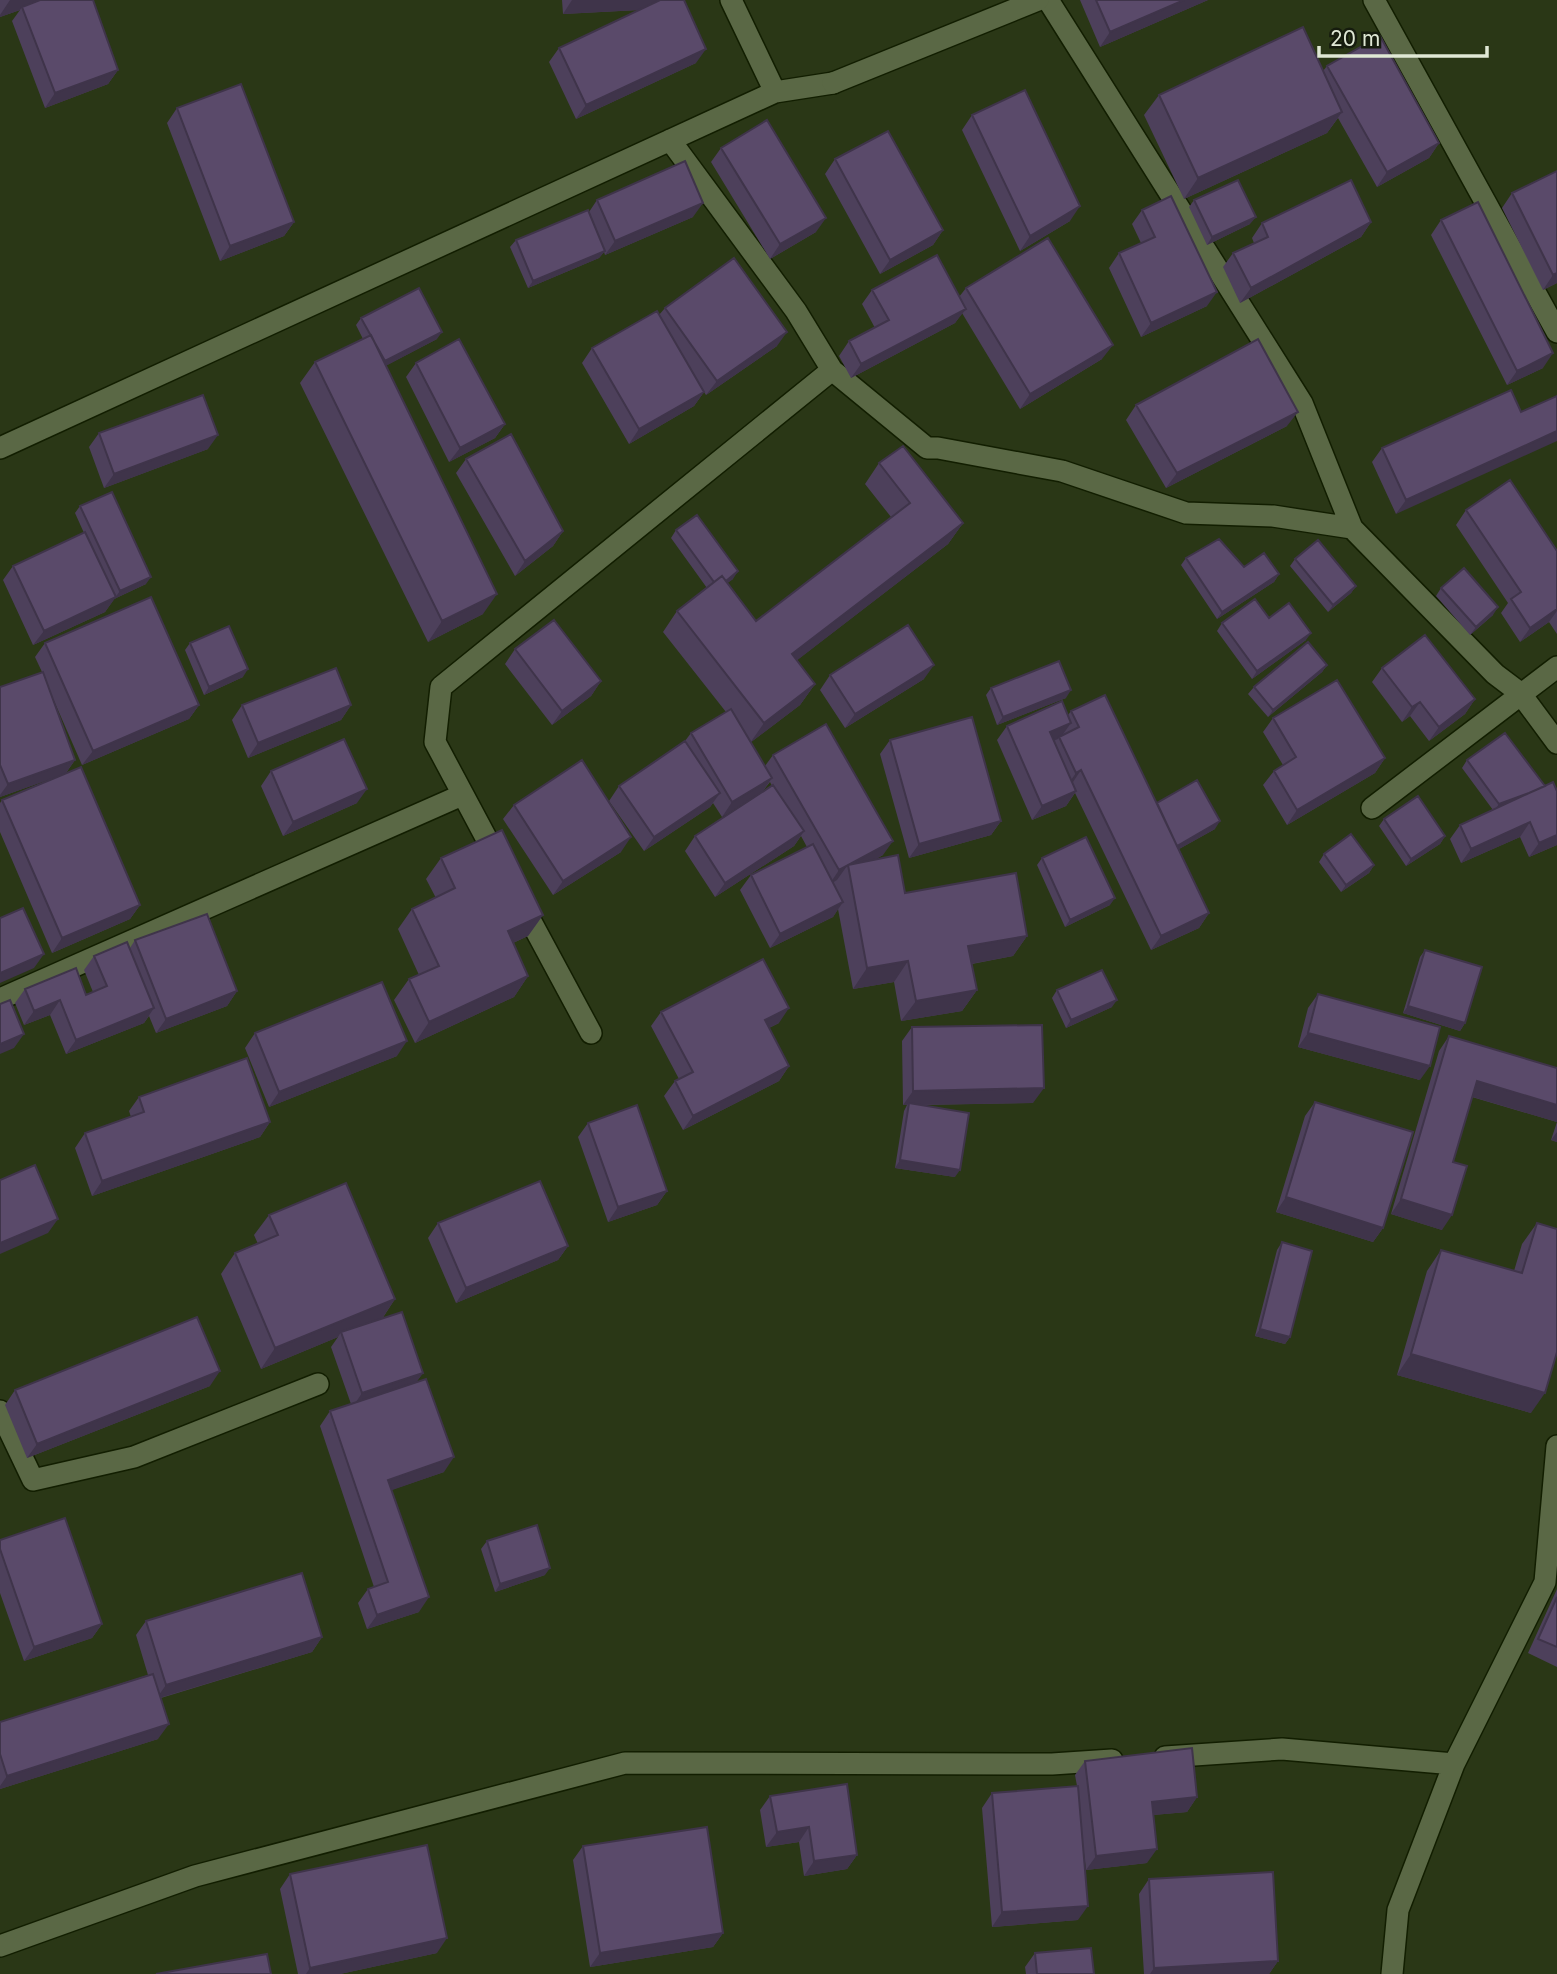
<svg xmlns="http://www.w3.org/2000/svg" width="1557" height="1974" font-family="Inter,sans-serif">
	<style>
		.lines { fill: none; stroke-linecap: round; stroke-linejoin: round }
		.street-casing { stroke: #121e00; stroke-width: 24 }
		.secondary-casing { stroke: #121e00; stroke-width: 24 }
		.street { stroke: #5a6845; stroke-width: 21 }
		.secondary { stroke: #5a6845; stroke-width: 21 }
		.wall { fill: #4d405b; fill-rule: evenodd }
		.shaded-wall { fill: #3f344a }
		.building { fill: #5a4a6a; stroke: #3f344a; stroke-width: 2 }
	</style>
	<rect width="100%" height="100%" fill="#2a3716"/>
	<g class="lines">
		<g class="street-casing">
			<path id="street" d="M731,0L775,92
				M1048,0L1302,403L1352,528
				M1374,0L1557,332
				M670,140L796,311L832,370L927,448H938L1062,471L1186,513L1273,516L1352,528L1495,674L1520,693L1557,743
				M0,448L775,92L833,83
				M1372,808L1557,667
				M499,862L435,742L441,687L832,370
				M521,903L591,1033
				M0,999L462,795
				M0,1411L33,1480L134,1457L318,1384
				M1165,1757L1282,1749L1454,1764
				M0,1946L195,1876L625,1763L1052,1764L1112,1760
				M1392,1974L1398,1910L1454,1764L1545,1582L1557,1446"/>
		</g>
		<g class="secondary-casing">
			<path id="secondary" d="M833,83L1038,0"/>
		</g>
		<use href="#street" class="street"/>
		<use href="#secondary" class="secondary"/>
	</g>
	<path class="wall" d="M0,0H93L118,70L108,84L45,108L12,21L20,10L0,17Z
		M562,0H684L696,63L576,119L549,62L559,48L640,10L563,14Z
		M1080,0H1208L1100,47Z
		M1327,66L1439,143L1429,158L1377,187L1338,118L1327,133L1184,199L1144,115L1159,95L1323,71Z
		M177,108L294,222L284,236L220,261L167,123Z
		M972,115L1070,221L1020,251L962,130Z
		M721,148L816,232L770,259L711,162Z
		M835,159L943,230L933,245L880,274L825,174Z
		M1512,193L1557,283L1543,290L1502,208Z
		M597,200L693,217L605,255L604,252L599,258L528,288L510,247L516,240L589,212Z
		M1194,200L1250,224L1207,245L1189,207Z
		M1142,210L1207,306L1141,337L1109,268L1119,253L1141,243L1132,224Z
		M1441,220L1543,368L1507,385L1431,235Z
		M1371,222L1361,237L1240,303L1223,267L1233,253L1254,243L1252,238L1262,223Z
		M966,288L1102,359L1020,409L962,313L955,323L851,378L839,356L849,341L875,328L862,304L872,290L959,297Z
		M665,308L777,346L706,395L704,392L694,406L629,444L582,363L592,348L659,315Z
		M361,318L437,339L385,366L483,614L428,642L300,383L315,362L363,339L356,325Z
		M416,363L505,424L495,438L449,462L406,377Z
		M1511,390L1396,514L1372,462L1382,448Z
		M1136,405L1287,426L1166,488L1126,420Z
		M99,433L208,449L104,488L89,447Z
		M466,459L563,531L553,546L515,576L456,473Z
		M879,463L963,523L948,544L797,660L815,684L800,705L751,742L765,766L773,755L883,855L874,860L905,893L1027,936L1013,956L972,964L977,990L962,1011L901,1021L894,982L853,989L838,909L833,917L770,948L740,890L751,875L807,847L801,836L794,846L715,897L685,851L695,836L761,793L722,817L713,803L710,807L644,851L609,801L619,786L685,741L691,733L726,712L663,632L677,611L707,588L671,538L676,530L733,579L727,583L756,621L891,517L865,484ZM770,782L772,786L762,792Z
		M80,506L146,584L114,599L105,612L33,645L3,580L13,566L84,533L75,513Z
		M1466,510L1557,551V634L1549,622L1520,642L1501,613L1508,603L1456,525Z
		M1186,558L1244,567L1279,574L1274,582L1217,619L1181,565Z
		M1295,559L1356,586L1351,593L1328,612L1290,566Z
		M1441,588L1493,615L1470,635L1436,596Z
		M1269,618L1306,640L1252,679L1217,631L1222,623Z
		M45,643L199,705L189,719L82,765L51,694L75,760L66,773L140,905L130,919L52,953L0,832V803L2,800L53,778L0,797V687L42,672L35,657Z
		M190,643L243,677L204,695L185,650Z
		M515,649L601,681L591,696L552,725L505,664Z
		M1327,665L1322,672L1268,717L1248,694L1254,687Z
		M1382,668L1475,699L1465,714L1429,741L1410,716L1402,722L1372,682Z
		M830,675L924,679L845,728L820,690Z
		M991,688L1066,698L997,725L986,695Z
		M242,705H351L341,720L248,758L232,720Z
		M1071,711L1157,803L1215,829L1179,849L1209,913L1199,928L1151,950L1075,793L1066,806L1032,820L997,740L1007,726L1068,715Z
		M1273,718L1385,758L1375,773L1287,825L1263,785L1274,771L1283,765L1263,732Z
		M890,740L1001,821L991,835L909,858L880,754Z
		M1467,760L1545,786L1557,845L1529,857L1520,837L1461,863L1450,839L1460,825L1493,810L1462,768Z
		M271,771L357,803L283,836L261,786Z
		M514,805L621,852L553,895L503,819Z
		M1384,819L1445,836L1440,844L1406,866L1379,826Z
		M1324,854L1374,865L1369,873L1341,892L1319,862Z
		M441,858L543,915L528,936L513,943L528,976L514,997L415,1043L394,1000L409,979L419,975L398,929L412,909L436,898L426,879Z
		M1042,858L1110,905L1065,927L1037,865Z
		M135,940L237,991L227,1006L156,1033L149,1016L144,1023L66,1054L50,1015L24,1025L15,1003L25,989L86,995L93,992L84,970L94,956L130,948Z
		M1425,950L1465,1023L1460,1031L1403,1013L1420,957Z
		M1057,990L1112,1007L1066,1028L1052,998Z
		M1318,994L1420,1080L1298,1047L1308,1008Z
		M661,1012L779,1023L769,1028L789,1066L779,1081L683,1130L664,1096L675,1081L679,1079L651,1026Z
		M912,1027L1033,1103L921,1105L955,1177L895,1168L904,1111L907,1105H903L902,1041Z
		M255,1033L397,1056L269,1107L245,1048Z
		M1449,1036L1557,1068V1142L1551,1140L1557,1122L1472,1097L1453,1162L1442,1230L1391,1214L1439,1051Z
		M139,1097L270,1122L260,1137L92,1196L75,1148L85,1133L131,1117L129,1111Z
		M1315,1102L1383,1228L1373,1242L1276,1212L1305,1116Z
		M588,1123L667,1191L657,1205L608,1222L578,1137Z
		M269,1215L395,1299L382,1319L423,1373L416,1382L444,1472L391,1490L419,1612L367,1629L358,1603L368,1589L374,1587L320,1426L330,1411L351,1404L331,1347L338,1337L261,1369L221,1274L235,1253L258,1244L254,1235Z
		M438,1223L568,1246L558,1260L456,1303L428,1238Z
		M1537,1223L1531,1413L1397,1375L1427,1271L1441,1250L1514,1271L1522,1244Z
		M1282,1242L1290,1337L1285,1344L1255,1336L1277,1250Z
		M210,1386L27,1458L5,1405L15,1390Z
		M0,1540L102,1624L92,1638L24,1661L0,1593Z
		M487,1541L545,1575L495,1592L481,1549Z
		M1557,1589V1667L1528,1653Z
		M146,1621L322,1637L312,1652L161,1698L158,1739L0,1789V1722L148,1675L136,1635Z
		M1085,1761L1197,1797L1187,1812L1153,1815L1147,1863L1086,1870L1082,1836L1078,1920L992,1927L982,1808L992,1793L1077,1786L1075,1775Z
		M770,1796L857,1855L847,1869L804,1876L799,1842L766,1847L760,1810Z
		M583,1846L723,1933L713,1947L590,1967L573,1860Z
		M290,1874L437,1953L340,1974H298L280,1889Z
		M1149,1879L1278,1961L1269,1974H1144L1139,1894Z
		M1035,1953L1094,1974H1026L1025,1967Z"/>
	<path class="shaded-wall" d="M10,0H45L22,7L20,10L0,17V15Z
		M572,0H662L656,9L563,14Z
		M1184,0H1208L1100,47L1110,32Z
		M706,49L696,63L576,119L586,105Z
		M118,70L108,84L45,108L55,93Z
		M1342,112L1327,133L1184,199L1198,178Z
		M1439,143L1429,158L1377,187L1387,172Z
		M703,203L693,217L605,255L615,241Z
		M1080,206L1070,221L1020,251L1030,236Z
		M1256,217L1250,224L1207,245L1212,237Z
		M826,218L816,232L770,259L780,244Z
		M294,222L284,236L220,261L230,246Z
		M1371,222L1361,237L1240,303L1251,288Z
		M943,230L933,245L880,274L890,260Z
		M605,251L599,258L528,288L533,281Z
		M1557,273V283L1543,290L1553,275Z
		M1217,292L1207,306L1141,337L1151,323Z
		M966,309L955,323L851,378L861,364Z
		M442,332L437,339L380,369L385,361Z
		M787,332L777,346L706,395L717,381Z
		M1113,345L1102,359L1020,409L1030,394Z
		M1553,353L1543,368L1507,385L1517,371Z
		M704,392L694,406L629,444L639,429Z
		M1298,412L1287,426L1166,488L1177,473Z
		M505,424L495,438L449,462L460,448Z
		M1557,431V441L1396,514L1406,500Z
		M218,435L208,449L104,488L114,474Z
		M963,523L948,544L778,675L792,654Z
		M563,531L553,546L515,576L525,561Z
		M738,571L733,579L712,595L718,587Z
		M1279,574L1274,582L1217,619L1222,612Z
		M151,577L146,584L114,599L120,591Z
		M1356,586L1351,593L1328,612L1333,605Z
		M497,594L483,614L428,642L442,621Z
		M116,597L105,612L33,645L44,631Z
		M1498,607L1493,615L1470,635L1476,627Z
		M1557,609V611L1549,622L1520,642L1530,628Z
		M1311,633L1306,640L1252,679L1257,671Z
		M934,665L924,679L845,728L855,714Z
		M1327,665L1322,672L1268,717L1273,710Z
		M248,669L243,677L204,695L209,687Z
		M601,681L591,696L552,725L562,711Z
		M815,684L800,705L750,743L764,723Z
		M1071,690L1066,698L997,725L1003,717Z
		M1475,699L1465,714L1429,741L1439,727Z
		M1420,702L1410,716L1402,722L1412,707Z
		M199,705L189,719L82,765L93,751Z
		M351,705L341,720L248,758L258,743Z
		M1071,723L1061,737H1059L1058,739L1040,746L1050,732Z
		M1385,758L1375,773L1287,825L1297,810Z
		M75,760L65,774L0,797V795L8,784Z
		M1081,770L1071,785L1066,787L1076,773Z
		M772,778L762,792L722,817L732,802Z
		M1546,788L1494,811L1499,804Z
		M367,789L357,803L283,836L293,822Z
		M1076,791L1066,806L1032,820L1042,806Z
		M720,793L710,807L644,851L654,837Z
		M1001,821L991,835L909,858L919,844Z
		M1220,821L1215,829L1172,853L1177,846Z
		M1530,822L1520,837L1461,863L1471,849Z
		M804,831L794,846L715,897L725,883Z
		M1557,835V845L1529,857L1539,843Z
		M1445,836L1440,844L1406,866L1411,859Z
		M631,837L621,852L553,895L563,881Z
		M893,841L883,855L850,873L848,865Z
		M1374,865L1369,873L1341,892L1346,885Z
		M847,866L837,880L829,885L839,870Z
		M1115,898L1110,905L1065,927L1070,920Z
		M843,902L833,917L770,948L780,934Z
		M140,905L130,919L52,953L62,938Z
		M1209,913L1199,928L1151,950L1161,936Z
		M543,915L528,936L493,952L508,931Z
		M1027,936L1013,956L954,967L968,946Z
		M44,954L34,968L0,983V973Z
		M908,961L894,982L853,989L867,968Z
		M528,976L514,997L415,1043L429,1022Z
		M977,990L962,1011L901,1021L916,1001Z
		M237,991L227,1006L156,1033L166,1019Z
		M60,1000L50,1015L24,1025L34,1011Z
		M1117,1000L1112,1007L1066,1028L1071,1020Z
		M1408,1006L1465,1023L1460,1031L1403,1013Z
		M154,1008L144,1023L66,1054L76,1040Z
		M789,1008L779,1023L755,1035L765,1020Z
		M1308,1033L1430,1066L1420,1080L1298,1047Z
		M24,1034L14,1048L0,1054V1044Z
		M407,1041L397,1056L269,1107L279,1092Z
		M789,1066L779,1081L683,1130L693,1116Z
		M1477,1081L1557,1105V1122L1466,1095Z
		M1044,1088L1033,1103L909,1105V1103L907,1105H903L913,1091Z
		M270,1122L260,1137L92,1196L102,1181Z
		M1557,1132V1142L1551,1140Z
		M900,1160L960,1170L955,1177L895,1168Z
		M667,1191L657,1205L608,1222L618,1207Z
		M1286,1197L1383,1228L1373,1242L1276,1212Z
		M1401,1199L1452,1215L1442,1230L1391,1214Z
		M58,1219L48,1233L0,1254V1243Z
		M568,1246L558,1260L456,1303L466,1288Z
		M395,1299L381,1320L341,1332L338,1337L261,1369L275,1348Z
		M1260,1329L1290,1337L1285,1344L1255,1336Z
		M1411,1354L1545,1393L1531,1413L1397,1375Z
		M220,1371L210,1386L27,1458L37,1444Z
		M423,1373L413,1387L352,1408L362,1393Z
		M454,1457L444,1472L378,1495L388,1480Z
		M550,1568L545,1575L495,1592L500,1584Z
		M429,1597L419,1612L367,1629L377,1615Z
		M102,1624L92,1638L24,1661L34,1647Z
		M322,1637L312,1652L156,1699L166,1685Z
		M169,1724L158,1739L0,1789V1786L7,1776Z
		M1197,1797L1187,1812L1142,1816L1152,1802Z
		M809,1827L799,1842L766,1847L777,1832Z
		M1157,1849L1147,1863L1086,1870L1096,1856Z
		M857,1855L847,1869L804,1876L814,1861Z
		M1088,1906L1078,1920L992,1927L1002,1912Z
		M723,1933L713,1947L590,1967L600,1953Z
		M447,1938L437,1953L340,1974H306L310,1968Z
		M1278,1961L1269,1974H1150L1154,1968Z"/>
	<path class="building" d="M40,0H93L118,70L55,93L22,7Z
		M660,0H684L706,49L586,105L559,48Z
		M1096,0H1184L1110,32Z
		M1303,27L1342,112L1198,178L1159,95Z
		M1380,36L1439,143L1387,172L1327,66Z
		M241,84L294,222L230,246L177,108Z
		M1025,90L1080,206L1030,236L972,115Z
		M767,120L826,218L780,244L721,148Z
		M888,131L943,230L890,260L835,159Z
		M685,161L703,203L615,241L597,200Z
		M1557,171V273L1553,275L1512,193Z
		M1238,180L1256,217L1212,237L1194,200Z
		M1351,180L1371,222L1251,288L1233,253L1268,237L1262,223Z
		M1171,196L1217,292L1151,323L1119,253L1155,237L1142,210Z
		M1478,202L1553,353L1517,371L1441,220Z
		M588,210L605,251L533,281L516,240Z
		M1048,238L1113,345L1030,394L966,288Z
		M937,255L966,309L861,364L849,341L889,320L872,290Z
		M734,258L787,332L717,381L665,308Z
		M419,288L442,332L385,361L361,318Z
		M657,311L704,392L639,429L592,348Z
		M371,335L497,594L442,621L315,362Z
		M459,339L505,424L460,448L416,363Z
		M1258,339L1298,412L1177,473L1136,405Z
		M1511,390L1521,412L1557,396V431L1406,500L1382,448Z
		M203,395L218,435L114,474L99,433Z
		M511,434L563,531L525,561L466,459Z
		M903,446L963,523L792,654L815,684L764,723L677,611L722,576L756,621L910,503L879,463Z
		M1510,480L1557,551V609L1530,628L1511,599L1521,592L1466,510Z
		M112,492L151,577L120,591L80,506Z
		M697,515L738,571L726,581L722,576L714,582L676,530Z
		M85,532L116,597L44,631L13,566Z
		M1219,539L1244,567L1264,553L1279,574L1222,612L1186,558Z
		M1318,540L1356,586L1333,605L1295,559Z
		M1464,568L1498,607L1476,627L1441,588Z
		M151,597L199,705L93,751L45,643Z
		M1255,599L1269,618L1289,603L1311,633L1257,671L1222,623Z
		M554,620L601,681L562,711L515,649Z
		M908,625L934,665L855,714L830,675Z
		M229,626L248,669L209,687L190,643Z
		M1425,635L1475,699L1439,727L1420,702L1412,707L1382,668Z
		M1308,642L1327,665L1273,710L1254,687Z
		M1059,661L1071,690L1003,717L991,688Z
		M336,668L351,705L258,743L242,705Z
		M43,672L75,760L8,784L0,765V687Z
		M1337,680L1385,758L1297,810L1274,771L1296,757L1273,718Z
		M1105,695L1209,913L1161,936L1081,770L1076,773L1059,737L1079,727L1071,711Z
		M1062,701L1071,723L1050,732L1076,791L1042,806L1007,726Z
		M731,709L772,778L732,802L691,733Z
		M972,717L1001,821L919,844L890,740Z
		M826,724L893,841L839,870L773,755Z
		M1505,733L1545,786L1529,793L1499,804L1467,760Z
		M344,739L367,789L293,822L271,771Z
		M685,741L720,793L654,837L619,786Z
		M582,760L631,837L563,881L514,805Z
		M81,767L140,905L62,938L2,800Z
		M1197,780L1220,821L1177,846L1157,803Z
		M1553,782L1557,791V835L1539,843L1530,822L1471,849L1460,825Z
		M773,785L804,831L725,883L695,836Z
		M1418,796L1445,836L1411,859L1384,819Z
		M502,830L543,915L508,931L528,976L429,1022L409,979L439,966L412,909L455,888L441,858Z
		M1351,834L1374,865L1346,885L1324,854Z
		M1086,837L1115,898L1070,920L1042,858Z
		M813,844L843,902L780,934L751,875Z
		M898,855L905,893L1016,873L1027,936L968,946L977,990L916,1001L908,961L867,968L848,865Z
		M23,908L44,954L0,973V918Z
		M207,914L237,991L166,1019L135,940Z
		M127,942L154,1008L76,1040L60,1000L34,1011L25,989L76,968L86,995L107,986L94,956Z
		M1425,950L1482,967L1465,1023L1408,1006Z
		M763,959L789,1008L765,1020L789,1066L693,1116L675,1081L693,1072L661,1012Z
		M1102,970L1117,1000L1071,1020L1057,990Z
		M382,982L407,1041L279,1092L255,1033Z
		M1318,994L1440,1027L1430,1066L1308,1033Z
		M10,1000L24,1034L0,1044V1004Z
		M1042,1025L1044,1088L913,1091L912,1027Z
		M1449,1036L1557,1068V1105L1477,1081L1453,1162L1467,1166L1452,1215L1401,1199Z
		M247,1058L270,1122L102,1181L85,1133L144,1112L139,1097Z
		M1315,1102L1413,1132L1383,1228L1286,1197Z
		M909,1103L969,1113L960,1170L900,1160Z
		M637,1105L667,1191L618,1207L588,1123Z
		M35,1165L58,1219L0,1243V1180Z
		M540,1181L568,1246L466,1288L438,1223Z
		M346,1183L395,1299L275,1348L235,1253L278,1235L269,1215Z
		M1537,1223L1557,1229V1352L1545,1393L1411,1354L1441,1250L1522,1273Z
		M1282,1242L1312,1251L1290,1337L1260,1329Z
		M402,1312L423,1373L362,1393L341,1332Z
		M197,1317L220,1371L37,1444L15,1390Z
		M426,1379L454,1457L388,1480L429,1597L377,1615L368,1589L388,1582L330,1411Z
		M65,1518L102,1624L34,1647L0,1549V1540Z
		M537,1525L550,1568L500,1584L487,1541Z
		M302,1573L322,1637L166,1685L146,1621Z
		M1557,1597V1647L1538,1639Z
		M153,1674L169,1724L7,1776L0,1754V1722Z
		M1192,1748L1197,1797L1152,1802L1157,1849L1096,1856L1085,1761Z
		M847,1784L857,1855L814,1861L809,1827L777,1832L770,1796Z
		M1078,1786L1088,1906L1002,1912L992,1793Z
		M707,1827L723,1933L600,1953L583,1846Z
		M427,1845L447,1938L310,1968L290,1874Z
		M1273,1872L1278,1961L1154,1968L1149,1879Z
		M1091,1948L1094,1974H1037L1035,1953Z
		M267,1954L271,1974H156Z"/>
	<path d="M1319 46v10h168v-10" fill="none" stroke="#e0e8d5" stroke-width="3.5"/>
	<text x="1330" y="46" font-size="21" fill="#e0e8d5" stroke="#161c0e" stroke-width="5" paint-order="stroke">20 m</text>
</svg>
